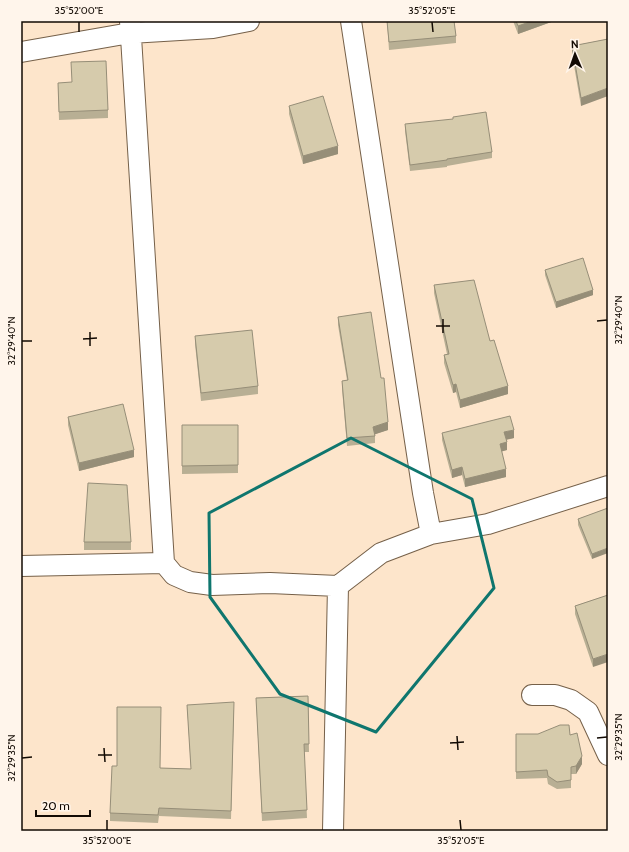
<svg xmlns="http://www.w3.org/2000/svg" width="629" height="852" font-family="Cabin,sans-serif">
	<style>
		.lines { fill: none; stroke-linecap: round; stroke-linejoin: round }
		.minor-casing { stroke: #756049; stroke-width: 22 }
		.minor { stroke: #fff; stroke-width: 20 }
		.wall { fill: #b8af94 }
		.shaded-wall { fill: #968e78 }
		.building { fill: #d6cbac; stroke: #968e78 }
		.marked { fill: none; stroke: #0f766e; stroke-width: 3; stroke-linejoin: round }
		.ticks { fill: none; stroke: #120a03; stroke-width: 1.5 }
		.neatline { fill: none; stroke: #120a03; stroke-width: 1.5 }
		.ticks-label { font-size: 10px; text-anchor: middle; fill: #120a03 }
	</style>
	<rect width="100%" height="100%" fill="#fde5cb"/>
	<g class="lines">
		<g class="minor-casing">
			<path id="minor" d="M130,21L164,563L174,575L190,582L212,585L270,583L338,586L381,553L431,534L488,524L608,486
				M351,21L423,493L431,534
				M21,52L130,33L213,28L249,21
				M21,566L164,563
				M532,695H555L571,700L588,712L608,755
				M333,831L338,586"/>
		</g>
		<use href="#minor" class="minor"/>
	</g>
	<path class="wall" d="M387,21H454L456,36V43L389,50Z
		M513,21H554L518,34Z
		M608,39L581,106L572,54V46Z
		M58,83L108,110V118L59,120Z
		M289,106L338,154L303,164L289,114Z
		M405,124L492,152V158L447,166V167L410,171L405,131Z
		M545,270L593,295L556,308L545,275Z
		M434,285L490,341L508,394L460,408L456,392L453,393L444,363V355L447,354L434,293Z
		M338,317L388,430L375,434V443L347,446L342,389V381L347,380L338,325Z
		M195,336L258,386V394L201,401L195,344Z
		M68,417L134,457L79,471L68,425Z
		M182,425H238V473L182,474Z
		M442,433L514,438L506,440L507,450L501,451L506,477L465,487L462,475L452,478L442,440Z
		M608,508L592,559L578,525V519Z
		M84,542H131V550H84Z
		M608,595L593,667L575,614V606Z
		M308,696L309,752H304L307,818L262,821L256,698Z
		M187,705L234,710L231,819L159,816L158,823L110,821V813L160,768L191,769Z
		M516,734L570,735L582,764L576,774H571V788L557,789L548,784L547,778L516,779Z"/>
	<path class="shaded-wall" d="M532,21H554L518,34V26Z
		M608,88V96L581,106V98Z
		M338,146V154L303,164V156Z
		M593,290V295L556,308V302Z
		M456,384V392L453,393V385Z
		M508,386V394L460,408V400Z
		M388,422V430L373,435V427Z
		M514,430V438L504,440V432Z
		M507,442V450L500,452V444Z
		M134,450V457L79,471V463Z
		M462,467V475L452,478V470Z
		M506,469V477L465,487V479Z
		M608,548V553L592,559V554Z
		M608,654V662L593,667V659Z
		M582,756V764L576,774V766Z"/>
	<path class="building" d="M387,21H454L456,36L389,42Z
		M516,21H532L518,26Z
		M608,39V88L581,98L572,46Z
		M106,61L108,110L59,112L58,83L72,82L71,62Z
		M323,96L338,146L303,156L289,106Z
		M486,112L492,152L447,159V160L410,165L405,124L453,119V117Z
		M583,258L593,290L556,302L545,270Z
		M474,280L490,341L494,340L508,386L460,400L456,384L453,385L444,355L449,354L434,285Z
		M371,312L381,378H384L388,422L373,427L375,436L347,438L342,381L348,380L338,317Z
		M252,330L258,386L201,393L195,336Z
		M123,404L134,450L79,463L68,417Z
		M510,416L514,430L504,432L507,442L500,444L506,469L465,479L462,467L452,470L442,433Z
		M182,425H238V465L182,466Z
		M88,483L127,485L131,542H84Z
		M608,508V548L592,554L578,519Z
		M608,595V654L593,659L575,606Z
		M308,696L309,744H304L307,810L262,813L256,698Z
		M234,702L231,811L159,808L158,815L110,813L112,766H117V707H161L160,768L191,769L187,705Z
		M560,725H569L570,735L577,733L582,756L576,766L571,767V780L557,782L548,776L547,770L516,772V734H538Z"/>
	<path class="marked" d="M351,438L472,499L494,588L376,732L280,694L210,597L209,513Z"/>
	<path class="ticks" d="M79,22V32M432,22L433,32M443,319V333M597,321L607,320M436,326H450M90,332V346M83,339L97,338M22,341H32M457,736L458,750M597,738L607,737M450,743L464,742M104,748L105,762M98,755H112M22,758L32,757M107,820V830M460,820L461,830"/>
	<rect width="629" height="852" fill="none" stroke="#fff5eb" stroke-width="44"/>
	<g transform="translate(575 54) rotate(358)" stroke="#fff5eb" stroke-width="3" paint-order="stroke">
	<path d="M0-3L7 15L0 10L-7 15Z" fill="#120a03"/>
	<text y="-6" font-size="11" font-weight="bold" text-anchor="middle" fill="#120a03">N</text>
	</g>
	<path d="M36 810v6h54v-6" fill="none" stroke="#120a03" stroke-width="2"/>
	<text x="42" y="810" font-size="12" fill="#120a03" stroke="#fff5eb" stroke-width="3" paint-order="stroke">20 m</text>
	<rect x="22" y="22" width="585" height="808" class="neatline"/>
	<g class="ticks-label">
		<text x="79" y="14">35°52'00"E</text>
		<text x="432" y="14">35°52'05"E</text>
		<text transform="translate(618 320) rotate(-90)" y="4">32°29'40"N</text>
		<text transform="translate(11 341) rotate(-90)" y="4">32°29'40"N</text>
		<text transform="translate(618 737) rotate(-90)" y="4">32°29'35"N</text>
		<text transform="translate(11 758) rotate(-90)" y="4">32°29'35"N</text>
		<text x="107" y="844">35°52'00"E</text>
		<text x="461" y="844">35°52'05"E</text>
	</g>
</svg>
